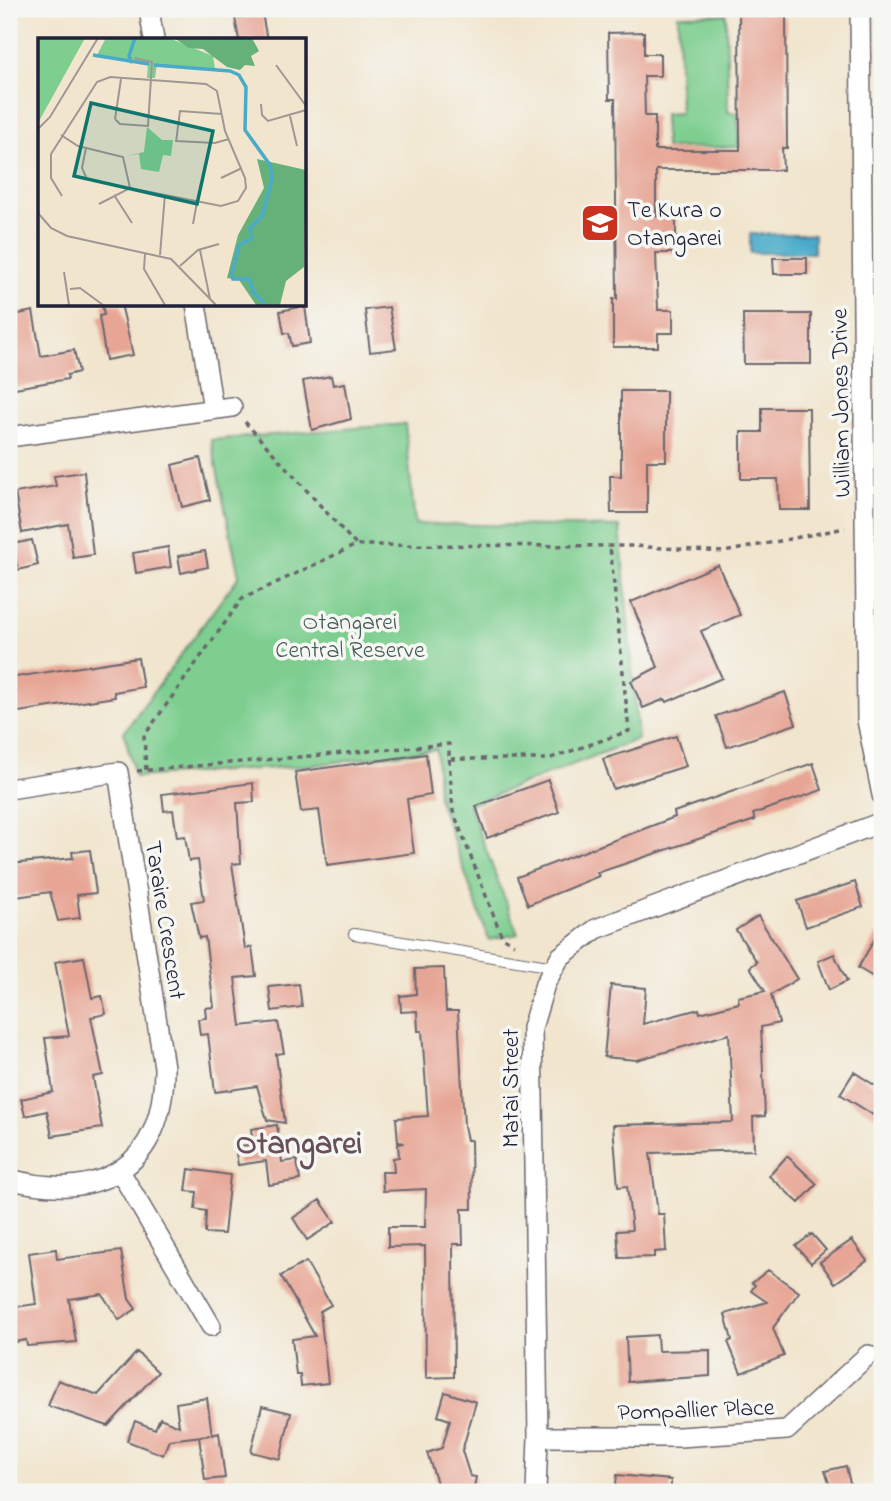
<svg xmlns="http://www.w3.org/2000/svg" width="891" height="1501" font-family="'Indie Flower',sans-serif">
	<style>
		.green { fill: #7dce8f; stroke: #507865; stroke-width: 2 }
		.water { fill: #4aabc9; stroke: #366682; stroke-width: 2 }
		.building { fill: #e7a695 }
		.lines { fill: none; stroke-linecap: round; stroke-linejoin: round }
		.service-casing { stroke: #6a666e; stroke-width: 12 }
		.minor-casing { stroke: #6a666e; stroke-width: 22 }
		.path { stroke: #6a666e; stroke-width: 3.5; stroke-dasharray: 5 5; stroke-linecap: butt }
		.service { stroke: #fff; stroke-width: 10 }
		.minor { stroke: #fff; stroke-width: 19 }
		.labels { text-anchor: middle; stroke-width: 7; stroke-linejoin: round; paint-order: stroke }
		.poi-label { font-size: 24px; fill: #22223b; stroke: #f6f6f2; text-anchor: start }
		.street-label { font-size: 24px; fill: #22223b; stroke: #f6f6f2 }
		.park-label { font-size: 24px; fill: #425e58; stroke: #f6f6f2 }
		.district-label { font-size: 32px; font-weight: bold; fill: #67505a; stroke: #f6f6f2 }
		.inset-river { fill: none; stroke: #4aabc9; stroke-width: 3.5 }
		.inset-road { fill: none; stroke: #9e9793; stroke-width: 2 }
		.view { fill: #0f766e; fill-opacity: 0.15; stroke: #0f766e; stroke-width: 3.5 }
		.inset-edge { fill: none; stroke: #22223b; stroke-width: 3.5 }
	</style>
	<rect width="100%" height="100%" fill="#f6f6f2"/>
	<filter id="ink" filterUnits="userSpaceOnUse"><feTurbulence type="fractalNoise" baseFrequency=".0143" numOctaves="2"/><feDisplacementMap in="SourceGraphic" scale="14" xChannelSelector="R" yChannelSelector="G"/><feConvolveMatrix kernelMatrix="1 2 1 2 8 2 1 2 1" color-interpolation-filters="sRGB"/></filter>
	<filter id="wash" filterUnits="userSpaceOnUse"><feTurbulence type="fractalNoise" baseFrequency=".00686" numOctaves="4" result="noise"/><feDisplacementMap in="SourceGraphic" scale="28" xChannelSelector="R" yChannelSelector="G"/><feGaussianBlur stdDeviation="1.57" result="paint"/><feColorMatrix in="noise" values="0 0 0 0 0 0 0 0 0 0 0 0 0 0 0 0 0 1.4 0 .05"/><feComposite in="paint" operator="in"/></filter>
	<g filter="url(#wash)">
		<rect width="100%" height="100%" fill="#f1e5cd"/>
		<path class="green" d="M726,14L728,112L738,113L739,147L665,148L664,114L680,113L678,15Z
			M405,424L415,524L620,527L638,739L469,805L518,934L489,940L438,797L436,749L307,766L135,777L124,732L239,576L211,440Z"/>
		<path class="water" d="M750,234H814V253H750Z"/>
		<g id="blocks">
			<path class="building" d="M739,9H783L782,17H786L787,148H782L783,170H656V216H676V253H656L658,310H673V333H658V347H613V299H617L615,99H609L608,33L644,32V54H660V76H644L645,116H655V150H740Z
				M262,13L267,40H239L235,18Z
				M773,258H807V274H774Z
				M102,304H121L133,355L106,360L99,316L104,315Z
				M305,306L310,343L292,346L289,333H284L280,311Z
				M389,307L396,349L370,352L365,310Z
				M33,311L41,356L74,350L79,372L67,375L68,379L9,389V316Z
				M743,314H811V364H744Z
				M331,376L333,385L345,383L351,419L312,430L303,381Z
				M621,391H666V461H647V513H611L610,476H621Z
				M762,408H809L810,510H779L778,479H741V432H762Z
				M200,458L210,500L182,507L172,465Z
				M84,472L93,555L73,558L68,524L22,533L15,493L56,486L54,476Z
				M32,540L38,565L18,570L13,544Z
				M168,547L171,567L136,573L133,553Z
				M205,551L208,567L181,573L178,556Z
				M718,565L740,615L701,631L722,678L667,702L665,699L643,708L631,681L658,667L631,602Z
				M138,658L143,687L114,692L115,697L12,713L9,678Z
				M785,692L796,724L727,747L716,716Z
				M676,736L686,766L613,789L603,759Z
				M426,754L431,795L407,799L414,853L327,865L319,810L301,812L295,772Z
				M813,763L822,790L753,814L755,820L597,873L599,876L528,905L517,877L675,817L674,812Z
				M548,780L559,812L487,838L476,806Z
				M253,783L254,802L237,803L241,863L232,864L245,948L252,947L256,976L235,978L241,1026L278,1022L284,1053L276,1054L285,1123L267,1120L257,1086L215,1092L208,1034L200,1035L198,1019L206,1018L205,1008L214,1007L205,937L199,938L191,902L204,900L198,860L189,861L185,836L177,837L173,810L164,811L162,794Z
				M90,850L96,893L77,895L80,918L58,921L50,892L9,898V864L73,858L72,852Z
				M855,882L863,907L806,927L797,901Z
				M758,916L797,979L771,995L779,1023L761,1027L765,1116L753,1117L754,1150L650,1153L658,1214H664L666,1251L654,1252V1257L619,1258L617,1231L632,1230L627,1186L618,1187L613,1125L733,1122L729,1034L637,1060L604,1057L611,985L646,988L643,1024L699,1009L700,1013L739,1003L738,997L765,991L750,967L757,962L736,930Z
				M882,926V982L858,968Z
				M834,954L847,981L829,990L818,961Z
				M84,957L92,998L102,996L106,1014L91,1017L103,1075L93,1077L102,1128L52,1136L47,1111L25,1116L21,1099L53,1092L45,1038L69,1036L55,962Z
				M444,968L446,1011H458L464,1126L467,1140H471L472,1209H462L463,1244H453L454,1377L426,1378L425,1246L388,1247V1227H425L426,1189L383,1191L382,1172H394L393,1158L399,1157L398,1144L404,1143L398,1142L396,1118L428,1116L422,1031H418L417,1011L401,1012L400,996L416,994L415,969Z
				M299,984L302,1007L272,1011L269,987Z
				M854,1072L882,1090V1104L875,1116L840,1094Z
				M277,1125L282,1162L297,1160L300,1180L269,1185L266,1161L238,1165L235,1147L253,1144L251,1129Z
				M787,1156L817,1184L799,1203L769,1176Z
				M189,1169L230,1175L224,1234L205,1233L206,1211L195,1209L197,1192L186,1191Z
				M320,1200L335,1222L307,1240L293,1218Z
				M812,1234L826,1250L811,1263L796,1246Z
				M852,1240L867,1261L835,1283L820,1262Z
				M56,1249L57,1259L121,1251L129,1299L136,1309L119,1320L102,1294L69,1299L76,1342L27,1346L26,1340L9,1343V1308L36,1304L29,1253Z
				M306,1262L331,1305L320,1311L328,1383L301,1386L300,1375H296L292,1339L315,1336L281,1276Z
				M768,1270L799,1292L773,1328L784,1356L741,1373L728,1342L732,1340L725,1314L767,1302L751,1291L755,1285L752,1283Z
				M657,1335L658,1351L710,1350V1376L628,1382L626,1337Z
				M137,1352L158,1372L108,1426L48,1406L58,1380L98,1395Z
				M445,1392L476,1402L462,1451L470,1476L476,1477L473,1492H440L427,1453L442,1448L450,1420L438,1416Z
				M207,1398L212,1435L219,1433L225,1478L205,1480L199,1437L210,1435L169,1440L163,1455L127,1441L135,1421L155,1429L160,1418L179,1426L176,1403Z
				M262,1406L291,1413L280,1459L251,1452Z
				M846,1466L852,1492H832L825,1471Z
				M617,1475L671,1480V1492H615Z"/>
		</g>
	</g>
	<g filter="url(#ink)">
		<use href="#blocks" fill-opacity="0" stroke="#6a666e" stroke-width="2"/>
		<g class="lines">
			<g class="service-casing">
				<path id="service" d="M354,934L554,967"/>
			</g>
			<g class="minor-casing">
				<path id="minor" d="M149,9L154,40
					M860,9L867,720L882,795
					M196,304L213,409
					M9,437L232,407
					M9,789L118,772L164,1067C165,1167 100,1203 9,1179
					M121,1173L211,1326
					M538,1437H679L787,1430L868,1355
					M536,1492L538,1437L532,1028L545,984L560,957L596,929L882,822"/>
			</g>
			<path class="path" d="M245,422L356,545
				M449,759L453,811L502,937L514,944
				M146,770L144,736L242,599L356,545L634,546L724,552L845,528
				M137,771L449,744V759H548L629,731L610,546"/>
			<use href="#service" class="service"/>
			<use href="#minor" class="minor"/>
		</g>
	</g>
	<defs>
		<g id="school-square" transform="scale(2.0125)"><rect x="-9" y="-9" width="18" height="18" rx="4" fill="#c8321e" stroke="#f6f6f2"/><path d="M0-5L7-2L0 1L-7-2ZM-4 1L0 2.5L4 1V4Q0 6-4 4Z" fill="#fff"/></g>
	</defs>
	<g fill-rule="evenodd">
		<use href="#school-square" x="600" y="223"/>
	</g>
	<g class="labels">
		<g class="poi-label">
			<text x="627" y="217">Te Kura o<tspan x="627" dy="28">Otangarei</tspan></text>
		</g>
		<g class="street-label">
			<text transform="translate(840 403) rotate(-91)" y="8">William Jones Drive</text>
			<text transform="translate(166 920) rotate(81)" y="8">Taraire Crescent</text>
			<text transform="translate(510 1088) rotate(-90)" y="8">Matai Street</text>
			<text transform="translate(696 1409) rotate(-2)" y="8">Pompallier Place</text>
		</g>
		<g class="park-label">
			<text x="350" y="629">Otangarei<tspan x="350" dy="28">Central Reserve</tspan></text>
		</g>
		<g class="district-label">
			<text x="299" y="1153">Otangarei</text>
		</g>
	</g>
	<g transform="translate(38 38)">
		<rect width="268" height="268" fill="#f1e5cd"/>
		<path d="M0,0H47L0,85ZM68,0H131L175,18L177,31L119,26L117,40H109L110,26L58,19ZM109,89L124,102H135L133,118L125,117L121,134L103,131L101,116L89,118L106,114Z" fill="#7dce8f"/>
		<path d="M136,0H214L221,13L213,18L217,28L207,27L202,32L189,29L165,11L151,10ZM219,121L268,132L266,229L248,243L242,267H218L201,242L189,240L200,197L226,150Z" fill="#66b17a"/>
		<path class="inset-river" d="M55,17L111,26M94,25L91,18L97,0M116,27L192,33L201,37L208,49L207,92L232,127L234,141L224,178L212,190L213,201L201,207L194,236L195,241H211L216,255L227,265"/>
		<path class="inset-road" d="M238,27L268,68M223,66L224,77L230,83L268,72M252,78L259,108M77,81L82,86L110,88L114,24L96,20M77,81L83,41M0,91L12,79L60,0M23,97L40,108L85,119L92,150M138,103L177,105L191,101M138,104L142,73L184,76M48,110L44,130L48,139M183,140L204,130M76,157L94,185M24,158L13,140V116L59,44L72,39L168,46L179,53L187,93L207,140L208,150L200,163L183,168L92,150L61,166M0,175L13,190L29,198L133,221L178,267M155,186L159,164M162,212L172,261M107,216L106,231L127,267M122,217L127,156M142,228L160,212L181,206M26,234L31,267M32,251L42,250L65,267"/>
		<path class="view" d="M53,65L175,93L159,166L36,138Z"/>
		<rect width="268" height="268" class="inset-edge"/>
	</g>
	<rect width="891" height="1501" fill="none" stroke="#f6f6f2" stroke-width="35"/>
</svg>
